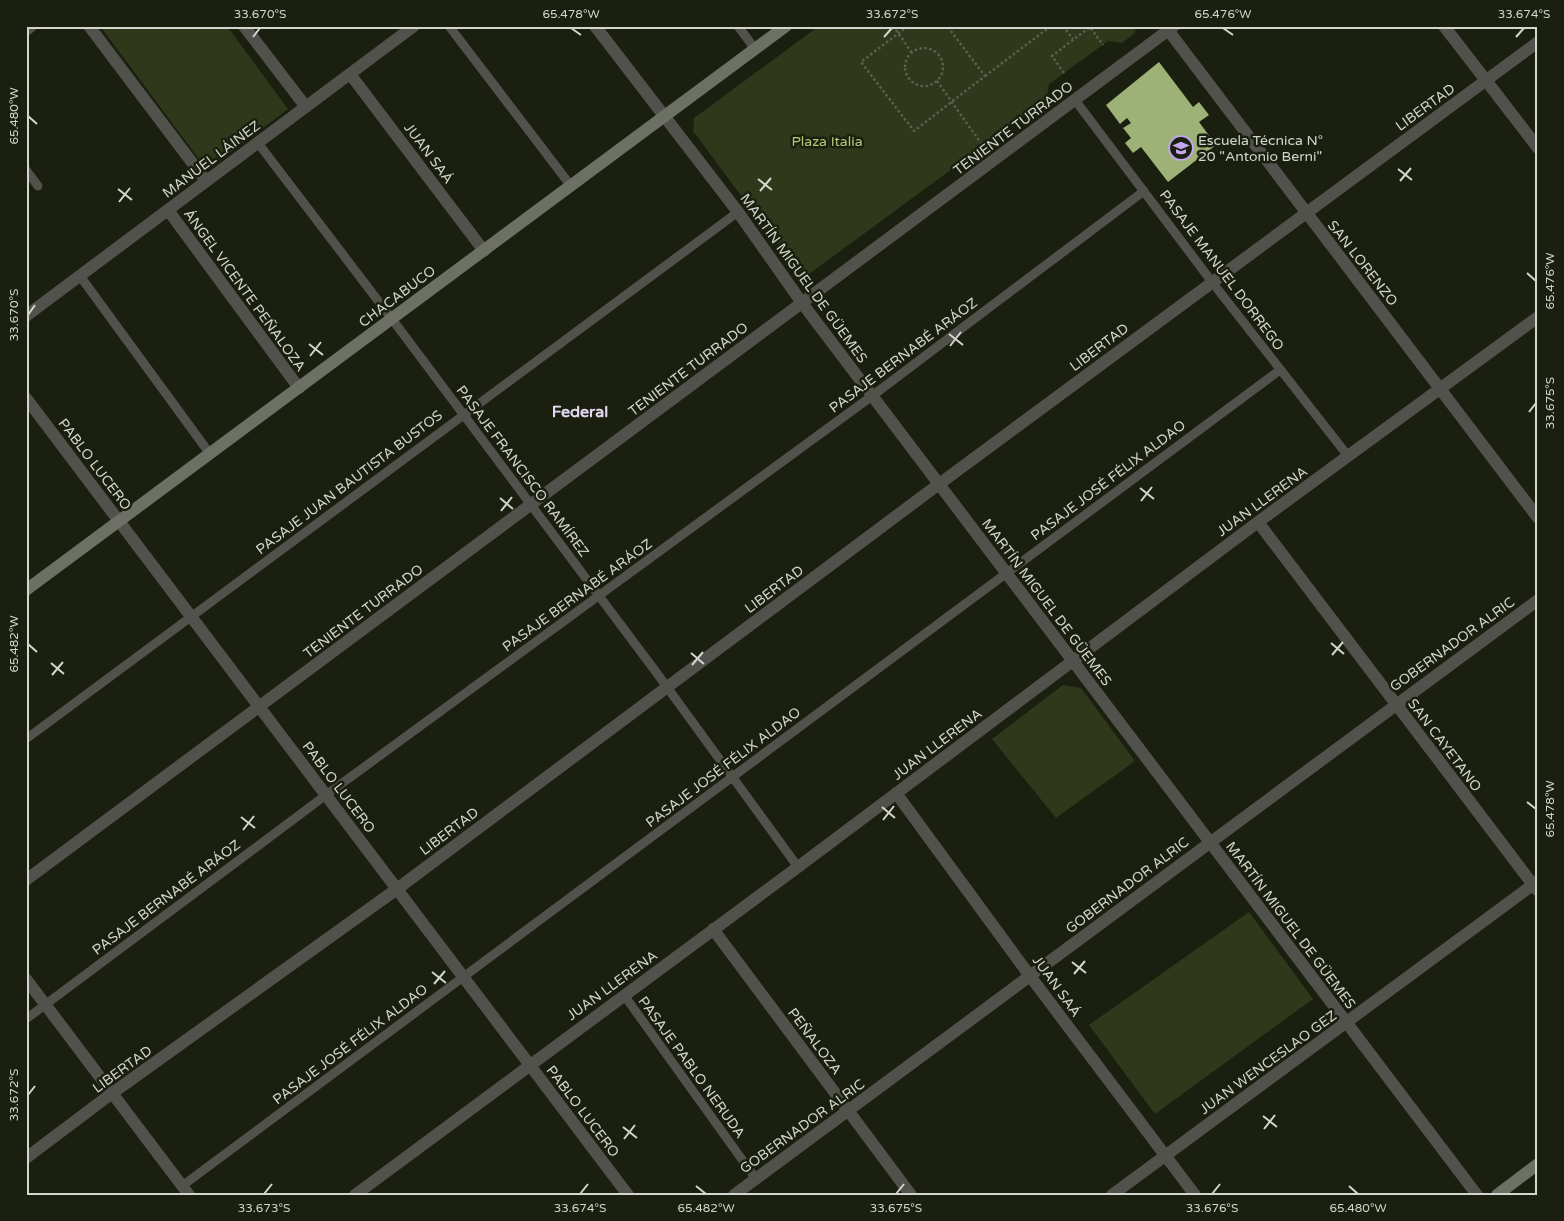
<svg xmlns="http://www.w3.org/2000/svg" width="1564" height="1221" font-family="'Varela Round',sans-serif">
	<style>
		.green { fill: #2f381a }
		.building { fill: #9eb177 }
		.lines { fill: none; stroke-linecap: round; stroke-linejoin: round }
		.path { stroke: #5b5f52; stroke-width: 2.5; stroke-dasharray: 2.5 2.5; stroke-linecap: butt }
		.lane { stroke: #50524b; stroke-width: 9 }
		.street { stroke: #50524b; stroke-width: 12 }
		.secondary { stroke: #6d7165; stroke-width: 12 }
		.ticks { fill: none; stroke: #d3d6cc; stroke-width: 2 }
		.labels { text-anchor: middle; stroke-width: 5; stroke-linejoin: round; paint-order: stroke }
		.street-label { font-size: 14px; fill: #d3d6cc; stroke: #1a1f10 }
		.poi-label { font-size: 14px; fill: #d3d6cc; stroke: #1a1f10; text-anchor: start }
		.park-label { font-size: 14px; fill: #b2cb79; stroke: #1a1f10 }
		.quarter-label { font-size: 16px; font-weight: bold; fill: #e4d9f5; stroke: #1a1f10 }
		.neatline { fill: none; stroke: #d3d6cc; stroke-width: 2 }
		.ticks-label { font-size: 12px; text-anchor: middle; fill: #d3d6cc }
	</style>
	<rect width="100%" height="100%" fill="#1a1f10"/>
	<path class="green" d="M100,26H227L288,109L207,170Z
		M819,26H1136L1135,33L1122,43L1108,41L1049,84L1046,100L809,274L797,271L693,131L694,118Z
		M1063,685L1081,688L1135,761L1056,818L992,739Z
		M1249,912L1313,999L1155,1114L1089,1025Z"/>
	<path class="building" d="M1159,62L1193,107L1199,102L1209,115L1199,122L1216,145L1168,182L1141,147L1133,153L1125,143L1131,138L1123,128L1131,123L1127,118L1120,124L1106,105Z"/>
	<g class="lines">
		<path class="path" d="M893,26L912,53
			M908,26L861,62L914,131L985,76L947,26
			M1063,26L1073,39
			M905 67a19 19 0 1 1 38 0a19 19 0 1 1-38 0Z
			M1064,73L1052,56L1090,27L1103,45
			M985,76L1051,26
			M937,81L985,149"/>
		<path class="lane" d="M449,26L571,186
			M738,26L755,49
			M1075,100L1212,282L1348,456
			M258,143L392,319L656,672L798,867
			M26,170L38,186
			M80,276L210,454
			M26,739L738,212
			M624,995L756,1179
			M26,1019L326,795L872,396L1144,191
			M182,1186L1280,370"/>
		<path class="street" d="M89,26L206,181
			M244,26L306,107
			M595,26L738,212L802,303L1477,1195
			M1165,26L1538,518
			M1444,26L1538,148
			M26,30L31,26
			M350,74L484,251
			M168,210L299,388
			M26,316L414,26
			M26,398L628,1195
			M1258,522L1537,890
			M896,793L1030,976L1195,1195
			M26,880L1174,26
			M713,929L911,1195
			M26,979C81,1051 134,1123 189,1195
			M26,1158L111,1094L397,889L927,493L1538,42
			M355,1195L798,867L1258,522L1538,317
			M734,1195L1538,600
			M1112,1195L1538,881"/>
		<path class="secondary" d="M26,590L786,26
			M1497,1195L1538,1164"/>
	</g>
	<path class="ticks" d="M571,28L581,35M1223,28L1233,35M253,37L260,28M884,37L892,28M1516,37L1524,28M28,116L37,124M1398,169L1412,180M758,179L772,190M1400,181L1411,168M118,189L132,200M760,191L771,178M119,202L130,188M1527,273L1536,281M28,315L35,305M949,334L963,345M309,344L323,355M950,346L961,332M310,356L321,342M1529,412L1536,403M1140,488L1154,499M500,498L513,509M1141,501L1152,487M501,511L512,497M1331,643L1344,654M28,644L37,652M691,653L704,664M1332,655L1343,642M51,663L64,674M692,665L703,652M52,675L63,662M1527,802L1536,809M882,807L895,818M241,817L255,828M883,820L894,806M243,830L254,816M1072,962L1086,973M432,972L446,983M1074,974L1085,961M434,984L445,971M28,1095L35,1086M1263,1116L1277,1127M623,1127L637,1138M1264,1129L1275,1115M624,1139L635,1125M696,1186L706,1194M1349,1186L1358,1194M264,1194L272,1184M580,1194L588,1184M896,1194L904,1184M1212,1194L1220,1184"/>
	<defs>
		<g id="school-ring" transform="scale(1.25)"><circle r="9.5" fill="#1a1f10" stroke="#c5a7f1" stroke-width="1.5"/><path d="M0-5L7-2L0 1L-7-2ZM-4 1L0 2.5L4 1V4Q0 6-4 4Z" fill="#c5a7f1"/></g>
	</defs>
	<g fill-rule="evenodd">
		<use href="#school-ring" x="1181" y="148"/>
	</g>
	<g class="labels">
		<g class="street-label">
			<text transform="translate(1425 107) rotate(-36)" y="5">LIBERTAD</text>
			<text transform="translate(1013 128) rotate(-37)" y="5">TENIENTE TURRADO</text>
			<text transform="translate(429 153) rotate(53)" y="5">JUAN SAÁ</text>
			<text transform="translate(211 159) rotate(-37)" y="5">MANUEL LÁINEZ</text>
			<text transform="translate(1363 263) rotate(52)" y="5">SAN LORENZO</text>
			<text transform="translate(1222 270) rotate(53)" y="5">PASAJE MANUEL DORREGO</text>
			<text transform="translate(804 278) rotate(54)" y="5">MARTÍN MIGUEL DE GÜEMES</text>
			<text transform="translate(245 290) rotate(54)" y="5">ÁNGEL VICENTE PEÑALOZA</text>
			<text transform="translate(397 296) rotate(-37)" y="5">CHACABUCO</text>
			<text transform="translate(1099 347) rotate(-37)" y="5">LIBERTAD</text>
			<text transform="translate(903 355) rotate(-37)" y="5">PASAJE BERNABÉ ARÁOZ</text>
			<text transform="translate(688 369) rotate(-37)" y="5">TENIENTE TURRADO</text>
			<text transform="translate(95 464) rotate(53)" y="5">PABLO LUCERO</text>
			<text transform="translate(523 471) rotate(53)" y="5">PASAJE FRANCISCO RAMÍREZ</text>
			<text transform="translate(1108 480) rotate(-37)" y="5">PASAJE JOSÉ FÉLIX ALDAO</text>
			<text transform="translate(349 482) rotate(-37)" y="5">PASAJE JUAN BAUTISTA BUSTOS</text>
			<text transform="translate(1262 501) rotate(-36)" y="5">JUAN LLERENA</text>
			<text transform="translate(774 589) rotate(-37)" y="5">LIBERTAD</text>
			<text transform="translate(577 595) rotate(-36)" y="5">PASAJE BERNABÉ ARÁOZ</text>
			<text transform="translate(1047 602) rotate(53)" y="5">MARTÍN MIGUEL DE GÜEMES</text>
			<text transform="translate(363 611) rotate(-37)" y="5">TENIENTE TURRADO</text>
			<text transform="translate(1452 644) rotate(-36)" y="5">GOBERNADOR ALRIC</text>
			<text transform="translate(937 744) rotate(-37)" y="5">JUAN LLERENA</text>
			<text transform="translate(1445 745) rotate(53)" y="5">SAN CAYETANO</text>
			<text transform="translate(723 767) rotate(-37)" y="5">PASAJE JOSÉ FÉLIX ALDAO</text>
			<text transform="translate(339 787) rotate(53)" y="5">PABLO LUCERO</text>
			<text transform="translate(449 831) rotate(-37)" y="5">LIBERTAD</text>
			<text transform="translate(1127 885) rotate(-37)" y="5">GOBERNADOR ALRIC</text>
			<text transform="translate(166 897) rotate(-37)" y="5">PASAJE BERNABÉ ARÁOZ</text>
			<text transform="translate(1291 925) rotate(53)" y="5">MARTÍN MIGUEL DE GÜEMES</text>
			<text transform="translate(612 985) rotate(-36)" y="5">JUAN LLERENA</text>
			<text transform="translate(1057 986) rotate(54)" y="5">JUAN SAÁ</text>
			<text transform="translate(815 1041) rotate(53)" y="5">PEÑALOZA</text>
			<text transform="translate(350 1044) rotate(-37)" y="5">PASAJE JOSÉ FÉLIX ALDAO</text>
			<text transform="translate(1268 1062) rotate(-36)" y="5">JUAN WENCESLAO GEZ</text>
			<text transform="translate(692 1067) rotate(54)" y="5">PASAJE PABLO NERUDA</text>
			<text transform="translate(122 1069) rotate(-36)" y="5">LIBERTAD</text>
			<text transform="translate(583 1111) rotate(53)" y="5">PABLO LUCERO</text>
			<text transform="translate(802 1126) rotate(-36)" y="5">GOBERNADOR ALRIC</text>
		</g>
		<g class="poi-label">
			<text x="1198" y="145">Escuela Técnica N°<tspan x="1198" dy="16">20 "Antonio Berni"</tspan></text>
		</g>
		<g class="park-label">
			<text x="827" y="146">Plaza Italia</text>
		</g>
		<g class="quarter-label">
			<text x="580" y="417">Federal</text>
		</g>
	</g>
	<rect width="1564" height="1221" fill="none" stroke="#1a1f10" stroke-width="55"/>
	<rect x="28" y="28" width="1508" height="1166" class="neatline"/>
	<g class="ticks-label">
		<text x="260" y="18">33.670°S</text>
		<text x="571" y="18">65.478°W</text>
		<text x="892" y="18">33.672°S</text>
		<text x="1223" y="18">65.476°W</text>
		<text x="1524" y="18">33.674°S</text>
		<text transform="translate(14 116) rotate(-90)" y="4">65.480°W</text>
		<text transform="translate(1550 281) rotate(-90)" y="4">65.476°W</text>
		<text transform="translate(14 315) rotate(-90)" y="4">33.670°S</text>
		<text transform="translate(1550 403) rotate(-90)" y="4">33.675°S</text>
		<text transform="translate(14 644) rotate(-90)" y="4">65.482°W</text>
		<text transform="translate(1550 809) rotate(-90)" y="4">65.478°W</text>
		<text transform="translate(14 1095) rotate(-90)" y="4">33.672°S</text>
		<text x="264" y="1212">33.673°S</text>
		<text x="580" y="1212">33.674°S</text>
		<text x="706" y="1212">65.482°W</text>
		<text x="896" y="1212">33.675°S</text>
		<text x="1212" y="1212">33.676°S</text>
		<text x="1358" y="1212">65.480°W</text>
	</g>
</svg>
